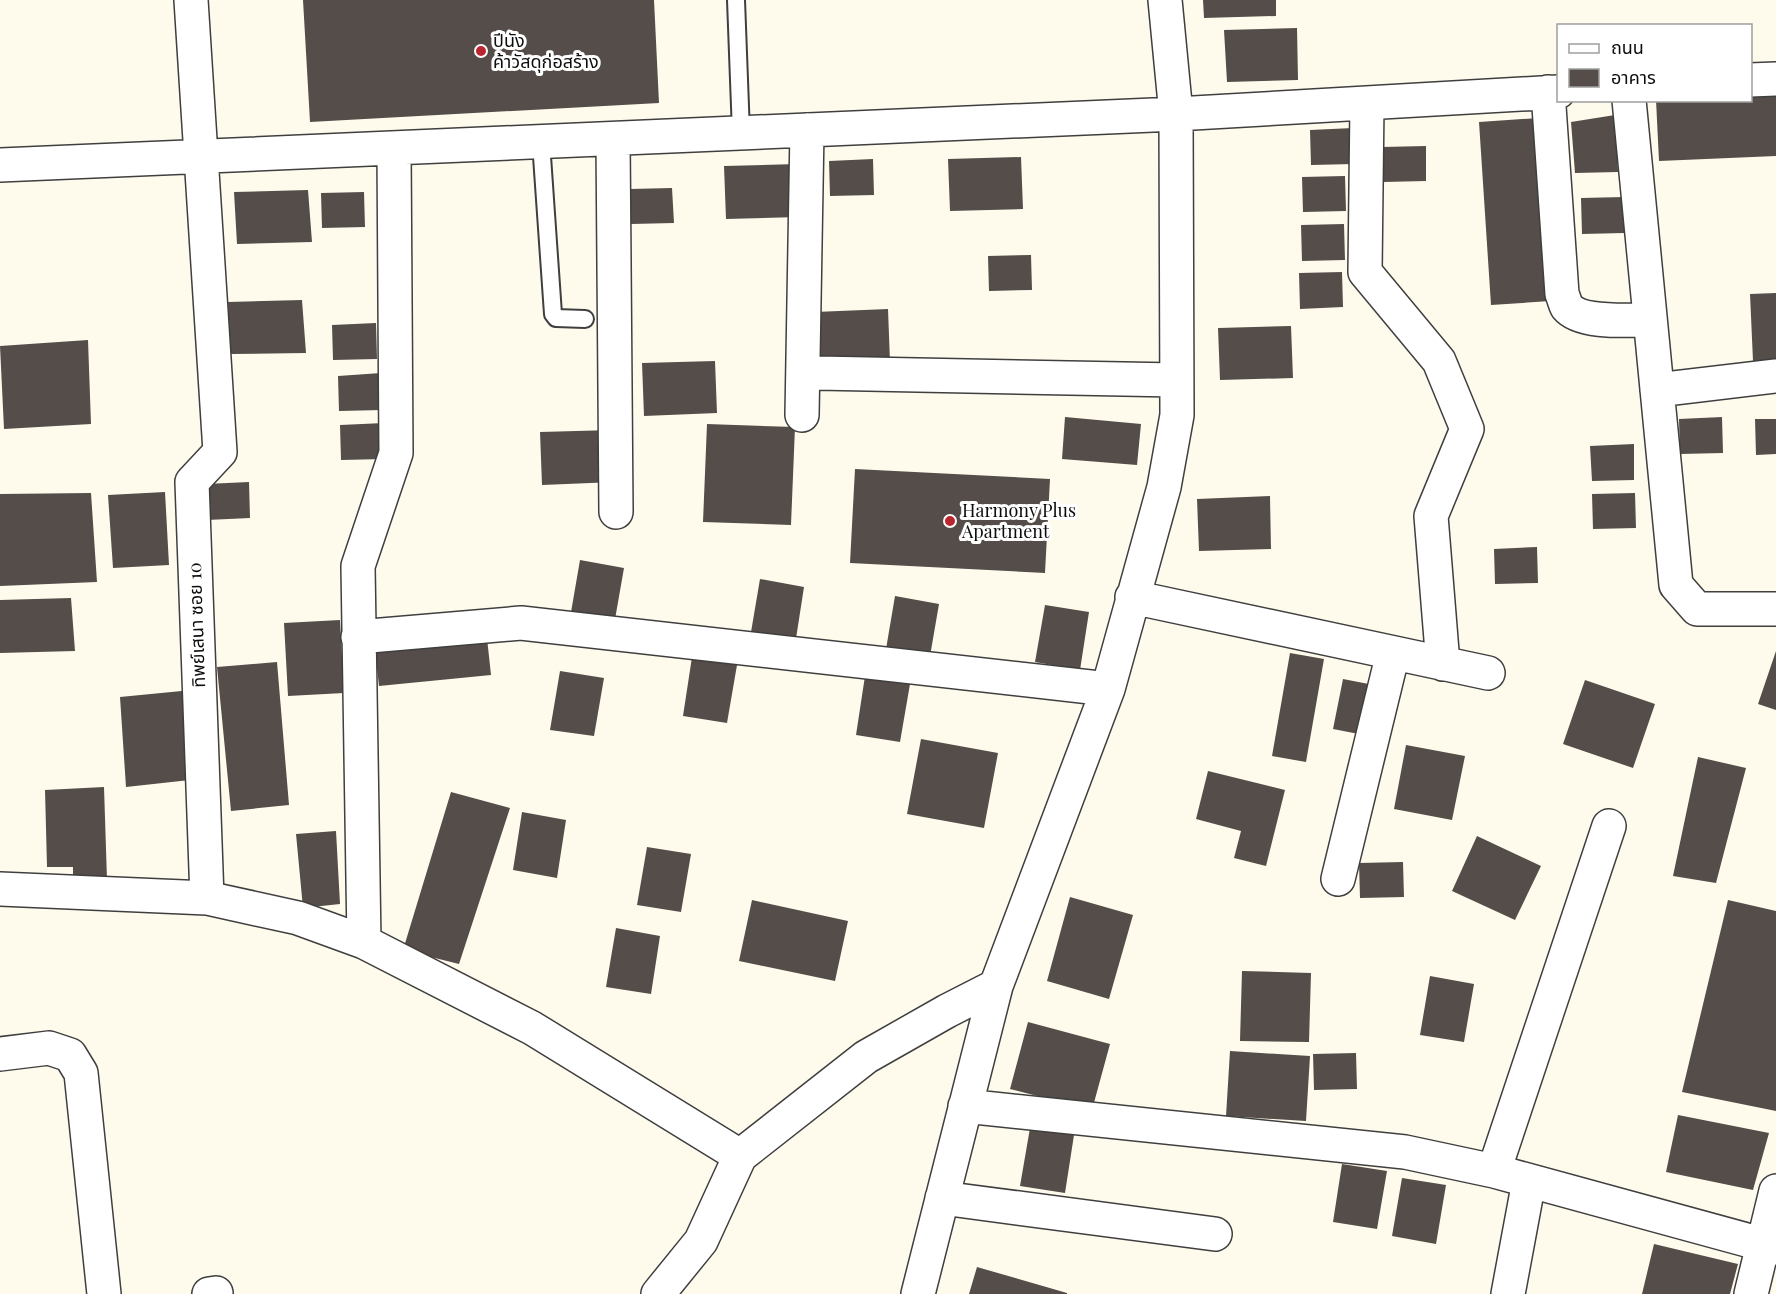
<svg xmlns="http://www.w3.org/2000/svg" width="1776" height="1294" font-family="'Playfair Display','Noto Sans Thai',serif">
	<style>
		.building { fill: #554d49 }
		.lines { fill: none; stroke-linecap: round; stroke-linejoin: round }
		.lane-casing { stroke: #3f3f3f; stroke-width: 20 }
		.street-casing { stroke: #3f3f3f; stroke-width: 36 }
		.lane { stroke: #fff; stroke-width: 16 }
		.street { stroke: #fff; stroke-width: 33 }
		.poi-dot { fill: #bb252f; stroke: #fff; stroke-width: 2 }
		.labels { text-anchor: middle; stroke-width: 6; stroke-linejoin: round; paint-order: stroke }
		.poi-label { font-size: 18px; fill: #0c0c0c; stroke: #fff; text-anchor: start }
		.street-label { font-size: 18px; fill: #0c0c0c; stroke: #fff }
	</style>
	<rect width="100%" height="100%" fill="#fffbec"/>
	<path class="building" d="M303,0H654L659,103L310,122Z
		M1203,0H1276V16L1204,18Z
		M1297,28L1298,80L1227,82L1224,30Z
		M1776,91V156L1659,161L1656,100H1750V92Z
		M1615,115L1618,172L1575,173L1571,122Z
		M1539,118L1550,301L1491,305L1479,122Z
		M1353,128L1354,164L1311,165L1310,130Z
		M1426,146V181L1383,182L1382,147Z
		M1021,157L1023,209L950,211L948,159Z
		M873,159L874,195L830,196L829,161Z
		M797,164L799,217L726,219L724,166Z
		M1345,176L1346,211L1303,212L1302,177Z
		M672,188L674,223L631,224L630,189Z
		M308,190L312,242L237,244L234,192Z
		M364,192L365,227L322,228L321,193Z
		M1624,197V233L1582,234L1581,198Z
		M1344,224L1345,260L1302,261L1301,225Z
		M1031,255L1032,290L989,291L988,256Z
		M1342,272L1343,307L1300,309L1299,273Z
		M1776,293V360L1753,361L1750,294Z
		M302,300L306,353L231,354L228,302Z
		M888,309L890,362L817,364L815,312Z
		M376,323L377,359L333,360L332,325Z
		M1291,326L1293,378L1220,380L1218,328Z
		M88,340L91,424L4,429L0,346Z
		M715,361L717,413L644,416L642,363Z
		M381,373L382,410L339,411L338,376Z
		M1065,417L1141,424L1137,465L1062,459Z
		M1722,417L1723,453L1680,454L1679,419Z
		M1755,419H1776V454L1756,455Z
		M384,423V459L341,460L340,425Z
		M707,424L795,427L791,525L703,522Z
		M613,430L615,482L542,485L540,432Z
		M1634,444V480L1592,481L1590,446Z
		M855,469L1050,479L1045,573L850,563Z
		M249,482L250,518L207,520L206,484Z
		M165,492L169,565L113,568L108,495Z
		M91,493L97,582L0,586V494Z
		M1635,493L1636,528L1593,529L1592,494Z
		M1270,496L1271,549L1199,551L1197,499Z
		M1537,547L1538,583L1495,584L1494,549Z
		M580,560L624,568L614,625L570,618Z
		M760,579L804,587L795,645L750,638Z
		M895,596L939,604L929,662L885,655Z
		M71,598L75,651L0,653V600Z
		M1045,605L1089,612L1080,670L1035,662Z
		M340,620L344,693L288,696L284,623Z
		M487,638L491,675L379,686L375,649Z
		M1776,651V710L1758,704Z
		M1290,653L1324,659L1306,762L1272,756Z
		M692,657L737,665L727,723L683,716Z
		M277,662L289,805L231,811L217,667Z
		M560,671L604,678L594,736L550,730Z
		M865,676L910,684L900,742L856,735Z
		M1343,679L1379,686L1369,736L1333,729Z
		M1585,680L1655,704L1633,768L1563,744Z
		M192,690L199,779L126,787L120,697Z
		M921,739L998,753L984,828L907,814Z
		M1406,745L1465,756L1452,820L1394,809Z
		M1698,757L1746,768L1716,883L1673,876Z
		M1208,771L1285,790L1266,866L1234,858L1241,831L1196,819Z
		M104,787L107,880L73,878V867H47L45,790Z
		M451,792L510,808L459,964L403,950Z
		M522,812L566,820L557,878L513,870Z
		M336,831L340,904L303,908L296,834Z
		M1477,836L1541,866L1515,920L1452,891Z
		M647,847L691,854L681,912L637,905Z
		M1403,862L1404,897L1360,898L1359,863Z
		M1070,897L1133,915L1109,999L1047,981Z
		M752,900L848,921L835,981L739,961Z
		M1728,900L1776,911V1111L1682,1092Z
		M616,928L660,936L651,994L606,987Z
		M1242,971L1311,973L1309,1042L1240,1041Z
		M1430,976L1474,984L1464,1042L1420,1035Z
		M1028,1022L1110,1044L1092,1110L1010,1089Z
		M1230,1051L1310,1056L1306,1121L1226,1116Z
		M1356,1053L1357,1089L1314,1090L1313,1054Z
		M1678,1115L1769,1133L1753,1190L1666,1172Z
		M1030,1128L1074,1135L1065,1193L1020,1186Z
		M1342,1164L1387,1171L1377,1229L1333,1222Z
		M1402,1178L1446,1185L1436,1244L1392,1236Z
		M1654,1244L1738,1264L1730,1294H1642Z
		M977,1267L1067,1293V1294H969Z"/>
	<g class="lines">
		<g class="lane-casing">
			<path id="lane" d="M736,0L741,133
				M541,142L553,314L556,318L585,319"/>
		</g>
		<g class="street-casing">
			<path id="street" d="M1750,80L1776,79
				M1548,92L1562,294C1564,298 1565,304 1567,307C1581,324 1630,320 1650,320
				M1629,100L1676,585L1697,609H1776
				M1367,103L1365,272L1439,361L1467,429L1431,516L1443,664
				M613,139L616,512
				M0,165L1176,114L1558,92
				M817,373L1176,380
				M1657,390L1776,376
				M802,415L807,130
				M1132,597L1488,673
				M358,637L521,623L1108,689
				M1338,879L1393,653
				M0,889L207,898L192,482L220,452L191,0
				M207,898L298,918L364,942L532,1028L740,1156L866,1057L947,1011L996,986
				M364,942L358,566L396,453L394,148
				M0,1054L49,1048L70,1055L81,1073L104,1294
				M965,1106L1405,1152L1494,1171L1776,1248
				M1494,1171L1609,826
				M942,1198L1215,1234
				M209,1294L216,1293
				M658,1294L701,1241L740,1156
				M918,1294L996,986L1108,689L1164,487L1177,415L1176,114L1165,0
				M1508,1294L1529,1181
				M1751,1294L1776,1191"/>
		</g>
		<use href="#lane" class="lane"/>
		<use href="#street" class="street"/>
	</g>
	<g class="poi-dot">
		<circle cx="481" cy="51" r="6"/>
		<circle cx="950" cy="521" r="6"/>
	</g>
	<g class="labels">
		<g class="poi-label">
			<text x="493" y="47">ปีนัง<tspan x="493" dy="21">ค้าวัสดุก่อสร้าง</tspan></text>
			<text x="962" y="517">Harmony Plus<tspan x="962" dy="21">Apartment</tspan></text>
		</g>
		<g class="street-label">
			<text transform="translate(197 625) rotate(-92)" y="6">ทิพย์เสนา ซอย 10</text>
		</g>
	</g>
	<rect x="1557" y="24" width="195" height="78" fill="#ffffff" stroke="#9e9e9e" stroke-width="1.5"/>
	<rect x="1569" y="44" width="30" height="9" fill="#ffffff" stroke="#9e9e9e" stroke-width="1.5"/>
	<text x="1611" y="54" font-size="18" fill="#0c0c0c">ถนน</text>
	<rect x="1569" y="69" width="30" height="18" fill="#554d49" stroke="#9e9e9e" stroke-width="1.5"/>
	<text x="1611" y="84" font-size="18" fill="#0c0c0c">อาคาร</text>
</svg>
